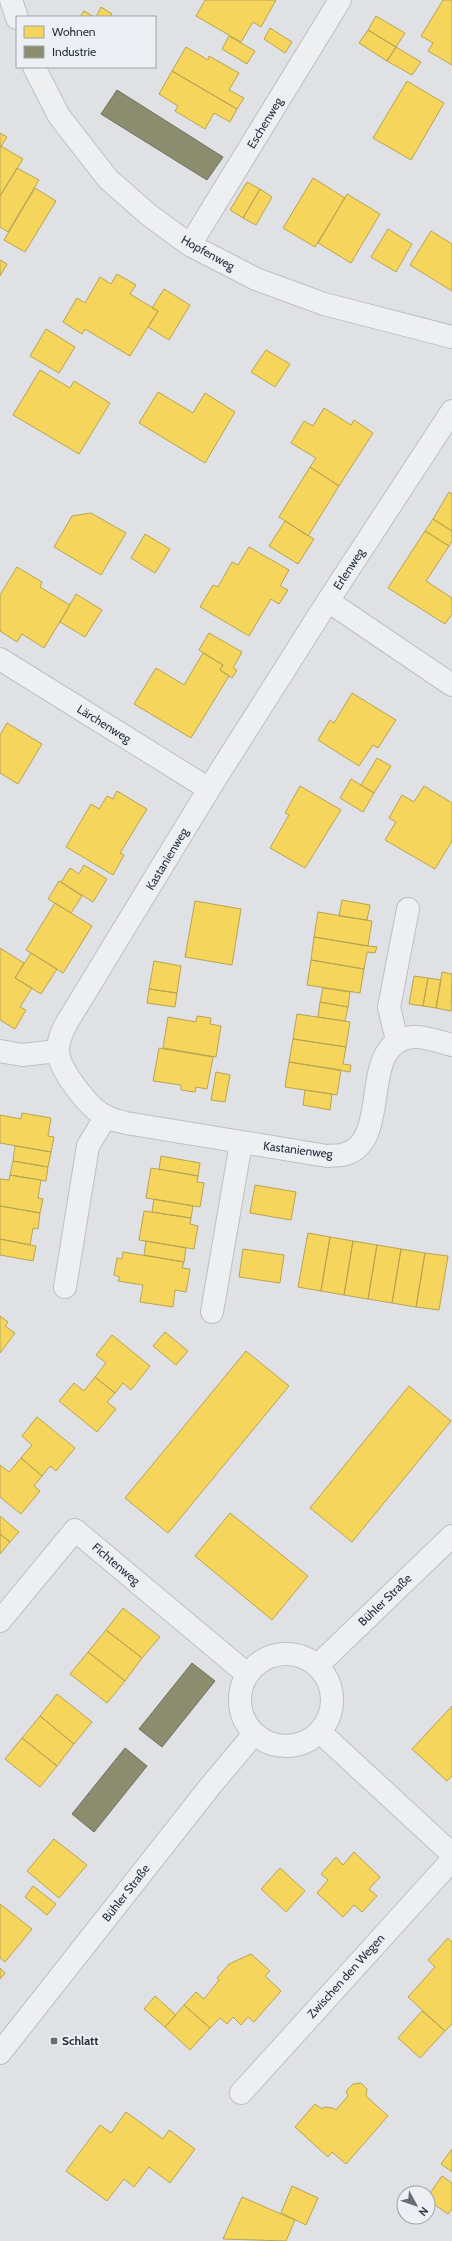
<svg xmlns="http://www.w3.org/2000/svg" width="452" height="2241" font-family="Cabin,sans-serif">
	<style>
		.homes { fill: #f6d55c; stroke: #b8a452 }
		.industry { fill: #8c8c6e; stroke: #6e705f }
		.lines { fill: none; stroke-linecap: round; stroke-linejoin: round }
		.minor-casing { stroke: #bdbfc2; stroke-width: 24 }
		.minor { stroke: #eeeff0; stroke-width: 22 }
		.poi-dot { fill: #676e76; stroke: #ecf0f4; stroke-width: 1.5 }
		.labels { text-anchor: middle; stroke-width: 4; stroke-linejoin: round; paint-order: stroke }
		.street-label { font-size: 12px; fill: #27303b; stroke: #ecf0f4 }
		.poi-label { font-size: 12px; font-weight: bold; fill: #27303b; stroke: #ecf0f4; text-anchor: start }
	</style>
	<rect width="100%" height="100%" fill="#dfe1e4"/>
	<path class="homes" d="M205,0H276L261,27L253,22L241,42L196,16Z
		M443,0H452V65L428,51L433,43L421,36Z
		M101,7L112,14L111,17H96Z
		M84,11L94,17H80Z
		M376,16L405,33L396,47L368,30Z
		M270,28L292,42L285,53L264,39Z
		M368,30L396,47L387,61L359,43Z
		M229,36L255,51L247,64L222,49Z
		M186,47L208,60L209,56L239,73L229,90L244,98L237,109L172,71Z
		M396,47L421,62L412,75L387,61Z
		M172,71L237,109L230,122L214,113L205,129L175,111L178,106L159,94Z
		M407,81L444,103L411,160L373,138Z
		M0,133L7,137L0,148Z
		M1,146L23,159L0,196V148Z
		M17,168L39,180L8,232L0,227V196Z
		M313,178L345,198L315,247L283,228Z
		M247,182L260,189L243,218L230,210Z
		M35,188L56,201L25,252L4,240Z
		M260,189L272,197L256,225L243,218Z
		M347,194L380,214L351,263L318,243Z
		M388,229L412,244L396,272L371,257Z
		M431,231L452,244V291L410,265Z
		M0,260L7,264L0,276Z
		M117,274L136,285L130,294L158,311L130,356L85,329L82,334L63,322L77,298L85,303L100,277L111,284Z
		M164,289L190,305L169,340L148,327L158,311L152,308Z
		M46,329L75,347L59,373L30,356Z
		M266,350L290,364L275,387L251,372Z
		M40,370L70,388L74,381L110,403L79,454L13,415Z
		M158,392L193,413L205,393L235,412L205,463L139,423Z
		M324,408L351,425L354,420L373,433L339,486L310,467L316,458L291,443L304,421L313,426Z
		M310,467L339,486L308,536L279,517Z
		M449,492L452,494V531L433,519Z
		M91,513L126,533L101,575L54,547L72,516Z
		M433,519L452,531V541L449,546L425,531Z
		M285,521L314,539L298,564L269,546Z
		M425,531L449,546L426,581L452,598V614L445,624L388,588Z
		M145,534L170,549L155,573L131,558Z
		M249,547L289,570L280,586L288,590L279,604L271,599L249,636L200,607L213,585L218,587L232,562L238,565Z
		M17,567L42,582L40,587L70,605L44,648L22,634L17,642L0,631V595Z
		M76,594L102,610L85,637L60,622Z
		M209,633L242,652L233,668L237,670L232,678L220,670L223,665L199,650Z
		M203,653L223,665L220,670L229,676L191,738L134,704L156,668L184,685Z
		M352,693L396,720L378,748L373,745L359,766L318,740L330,720L334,723Z
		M7,723L42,744L18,784L0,773V735Z
		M377,758L391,766L374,793L361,785Z
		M351,779L374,793L363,812L340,798Z
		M300,786L341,810L305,868L270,848L289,815L285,813Z
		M424,786L452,803V841L435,869L385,840L396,822L389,818L402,795L414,802Z
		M117,791L147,809L120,853L124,855L113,875L66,847L91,804L99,809L107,796L113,799Z
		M84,865L107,879L93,902L61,882L70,868L79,874Z
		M59,881L82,896L71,913L48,899Z
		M342,900L370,905L367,920L339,916Z
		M195,901L241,909L232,965L185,957Z
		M55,903L92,926L63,973L26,950Z
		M318,912L372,921L368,946L314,937Z
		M314,937L368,946L377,947L375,953L367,952L364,969L311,960Z
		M0,948L24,963L15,978L32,988L20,1007L26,1010L15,1029L0,1020Z
		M31,953L57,969L41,994L15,978Z
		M311,960L364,969L360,993L307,985Z
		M154,961L181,966L177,993L149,989Z
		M442,972L452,974L451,1011L436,1008Z
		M414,976L428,978L423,1006L409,1004Z
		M428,978L441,980L436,1008L423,1006Z
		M323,988L350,992L348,1007L320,1002Z
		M149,989L177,993L175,1007L147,1003Z
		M320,1002L348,1007L345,1021L318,1017Z
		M297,1014L350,1022L346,1047L293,1039Z
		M197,1016L211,1018L210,1024L221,1026L216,1057L163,1048L168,1017L196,1022Z
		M293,1039L346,1047L343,1064L351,1065L350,1072L289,1062Z
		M159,1048L213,1057L207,1089L196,1087L195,1092L181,1090V1085L153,1081Z
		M289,1062L341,1070L337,1095L285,1087Z
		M216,1072L230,1075L225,1102L211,1100Z
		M305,1090L332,1094L330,1110L303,1105Z
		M22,1113L51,1118L48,1136L54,1137L51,1152L0,1143V1115L21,1119Z
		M15,1146L51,1152L48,1167L13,1161Z
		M161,1156L200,1163L198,1176L159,1169Z
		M13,1161L48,1167L46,1181L10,1175Z
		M151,1168L198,1176L197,1182L204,1183L200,1207L146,1198Z
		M10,1175L41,1180L38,1198L43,1199L40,1213L0,1206V1179L9,1180Z
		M255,1185L296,1192L291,1220L250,1213Z
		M154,1199L193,1206L191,1218L152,1212Z
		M0,1206L40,1213L38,1229L33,1228L30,1245L0,1239Z
		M144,1211L191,1218L190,1224L198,1226L194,1249L139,1240Z
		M308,1233L330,1237L321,1291L298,1287Z
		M330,1237L353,1241L344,1295L321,1291Z
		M0,1239L36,1246L33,1261L0,1255Z
		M146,1241L186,1248L184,1262L144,1255Z
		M353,1241L377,1245L368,1299L344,1295Z
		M377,1245L401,1249L392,1303L368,1299Z
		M243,1249L284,1255L280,1283L239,1277Z
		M401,1249L425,1253L416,1307L392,1303Z
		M123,1252L184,1262L182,1268L190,1269L186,1292L175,1290L173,1307L140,1302L143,1285L118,1281L120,1277L114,1275L117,1258L122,1259Z
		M425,1253L448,1256L439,1310L416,1307Z
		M0,1316L8,1322L5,1326L15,1333L0,1353Z
		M165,1332L188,1351L176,1365L153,1346Z
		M112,1335L150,1366L131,1390L123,1383L115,1393L95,1377L106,1363L96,1355Z
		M246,1351L289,1386L168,1533L125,1498Z
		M95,1377L115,1393L107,1402L116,1409L97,1432L59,1401L74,1383L84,1391Z
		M409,1386L451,1421L352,1542L310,1508Z
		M37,1417L75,1448L56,1471L50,1466L42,1476L21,1458L32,1445L22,1436Z
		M21,1458L42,1476L34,1486L40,1491L21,1514L0,1497V1465L9,1472Z
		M230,1513L308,1576L272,1620L195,1556Z
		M0,1516L19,1532L10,1542L0,1534Z
		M0,1534L10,1542L0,1554Z
		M123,1608L160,1637L142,1658L106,1630Z
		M106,1630L142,1658L125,1681L88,1652Z
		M88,1652L125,1681L107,1703L70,1674Z
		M57,1694L92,1722L74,1744L40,1716Z
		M452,1706V1776L447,1781L412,1749Z
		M40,1716L74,1744L57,1766L22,1738Z
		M22,1738L57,1766L40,1787L5,1759Z
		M54,1839L87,1865L59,1898L27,1871Z
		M354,1852L380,1877L369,1889L377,1896L362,1912L354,1905L343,1917L317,1893L328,1880L321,1874L336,1857L343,1865Z
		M280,1868L305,1891L286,1912L261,1889Z
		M33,1886L56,1904L47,1915L25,1897Z
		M0,1904L32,1929L5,1962L0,1958Z
		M448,1938L452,1942V2024L445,2031L408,1997L435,1967L428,1960Z
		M251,1954L270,1971L265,1976L281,1991L254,2022L248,2017L241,2025L233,2017L227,2024L220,2018L210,2028L184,2005L196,1992L204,1999L219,1980L217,1978L229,1964Z
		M0,1968L5,1973L0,1979Z
		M155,1996L176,2015L165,2027L144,2009Z
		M184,2005L210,2028L190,2050L165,2027Z
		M422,2011L445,2031L420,2058L398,2038Z
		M361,2083L367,2089L366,2096L388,2116L346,2164L332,2152L328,2157L295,2127L315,2104L322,2109L324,2107L333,2108L336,2110L348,2096L346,2091L353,2084Z
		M126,2112L163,2139L169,2130L195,2149L170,2183L149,2167L134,2187L124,2179L107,2201L66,2171L100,2125L111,2133Z
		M452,2149V2172L441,2164Z
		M442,2176L452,2183V2209L448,2214L428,2200V2196Z
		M292,2186L318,2198L306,2225L281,2213Z
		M242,2197L295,2220L286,2241L223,2239Z"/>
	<path class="industry" d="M117,90L223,157L207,180L101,114Z
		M192,1663L215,1681L162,1747L139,1729Z
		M125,1748L147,1766L94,1832L72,1814Z"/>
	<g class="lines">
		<g class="minor-casing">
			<path id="minor" d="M11,0L17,18
				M34,67L59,116L108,179L149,215L190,245L256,279L324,304L452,337
				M190,245L340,0
				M452,411L328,601L452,685
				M328,601L209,789L66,1024C62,1032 58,1040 58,1050C58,1069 89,1108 105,1116C111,1120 119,1121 126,1123L327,1156C332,1155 337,1156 342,1155C395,1144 355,1042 413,1037C425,1036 440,1042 452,1045
				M0,659L209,789
				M397,1041L389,1007L408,909
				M0,1051L22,1055L58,1051
				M65,1287L88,1146L106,1116
				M212,1312L241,1143
				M0,1621L75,1530L247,1674
				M240 1700a46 46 0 1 1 92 0a46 46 0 1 1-92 0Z
				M318,1665L452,1536
				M320,1732L452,1854
				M0,2053L212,1784L254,1734
				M241,2093L452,1860"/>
		</g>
		<use href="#minor" class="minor"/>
	</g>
	<rect class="poi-dot" x="50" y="2037" width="8" height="8" rx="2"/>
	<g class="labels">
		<g class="street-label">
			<text transform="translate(265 123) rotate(-59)" y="4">Eschenweg</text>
			<text transform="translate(208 253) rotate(29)" y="4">Hopfenweg</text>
			<text transform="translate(349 569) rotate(-57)" y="4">Erlenweg</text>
			<text transform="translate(104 724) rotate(32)" y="4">Lärchenweg</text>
			<text transform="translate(167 859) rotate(-59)" y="4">Kastanienweg</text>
			<text transform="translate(298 1150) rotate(7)" y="4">Kastanienweg</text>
			<text transform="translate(116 1564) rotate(40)" y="4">Fichtenweg</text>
			<text transform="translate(385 1600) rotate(-44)" y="4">Bühler Straße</text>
			<text transform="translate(126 1893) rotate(-52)" y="4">Bühler Straße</text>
			<text transform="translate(346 1976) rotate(-48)" y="4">Zwischen den Wegen</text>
		</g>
		<g class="poi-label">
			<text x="62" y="2045">Schlatt</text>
		</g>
	</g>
	<rect x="16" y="16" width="140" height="52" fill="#ecf0f4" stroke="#9da3aa"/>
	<rect x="24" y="26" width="20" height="12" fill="#f6d55c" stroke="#9da3aa"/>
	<text x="52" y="36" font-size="12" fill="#27303b">Wohnen</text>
	<rect x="24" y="46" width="20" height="12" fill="#8c8c6e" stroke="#9da3aa"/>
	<text x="52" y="56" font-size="12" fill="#27303b">Industrie</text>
	<g transform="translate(416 2205) rotate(130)"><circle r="19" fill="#ecf0f4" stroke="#9da3aa"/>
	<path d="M0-3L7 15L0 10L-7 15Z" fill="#676e76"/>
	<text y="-6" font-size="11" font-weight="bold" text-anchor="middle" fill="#27303b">N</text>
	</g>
</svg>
